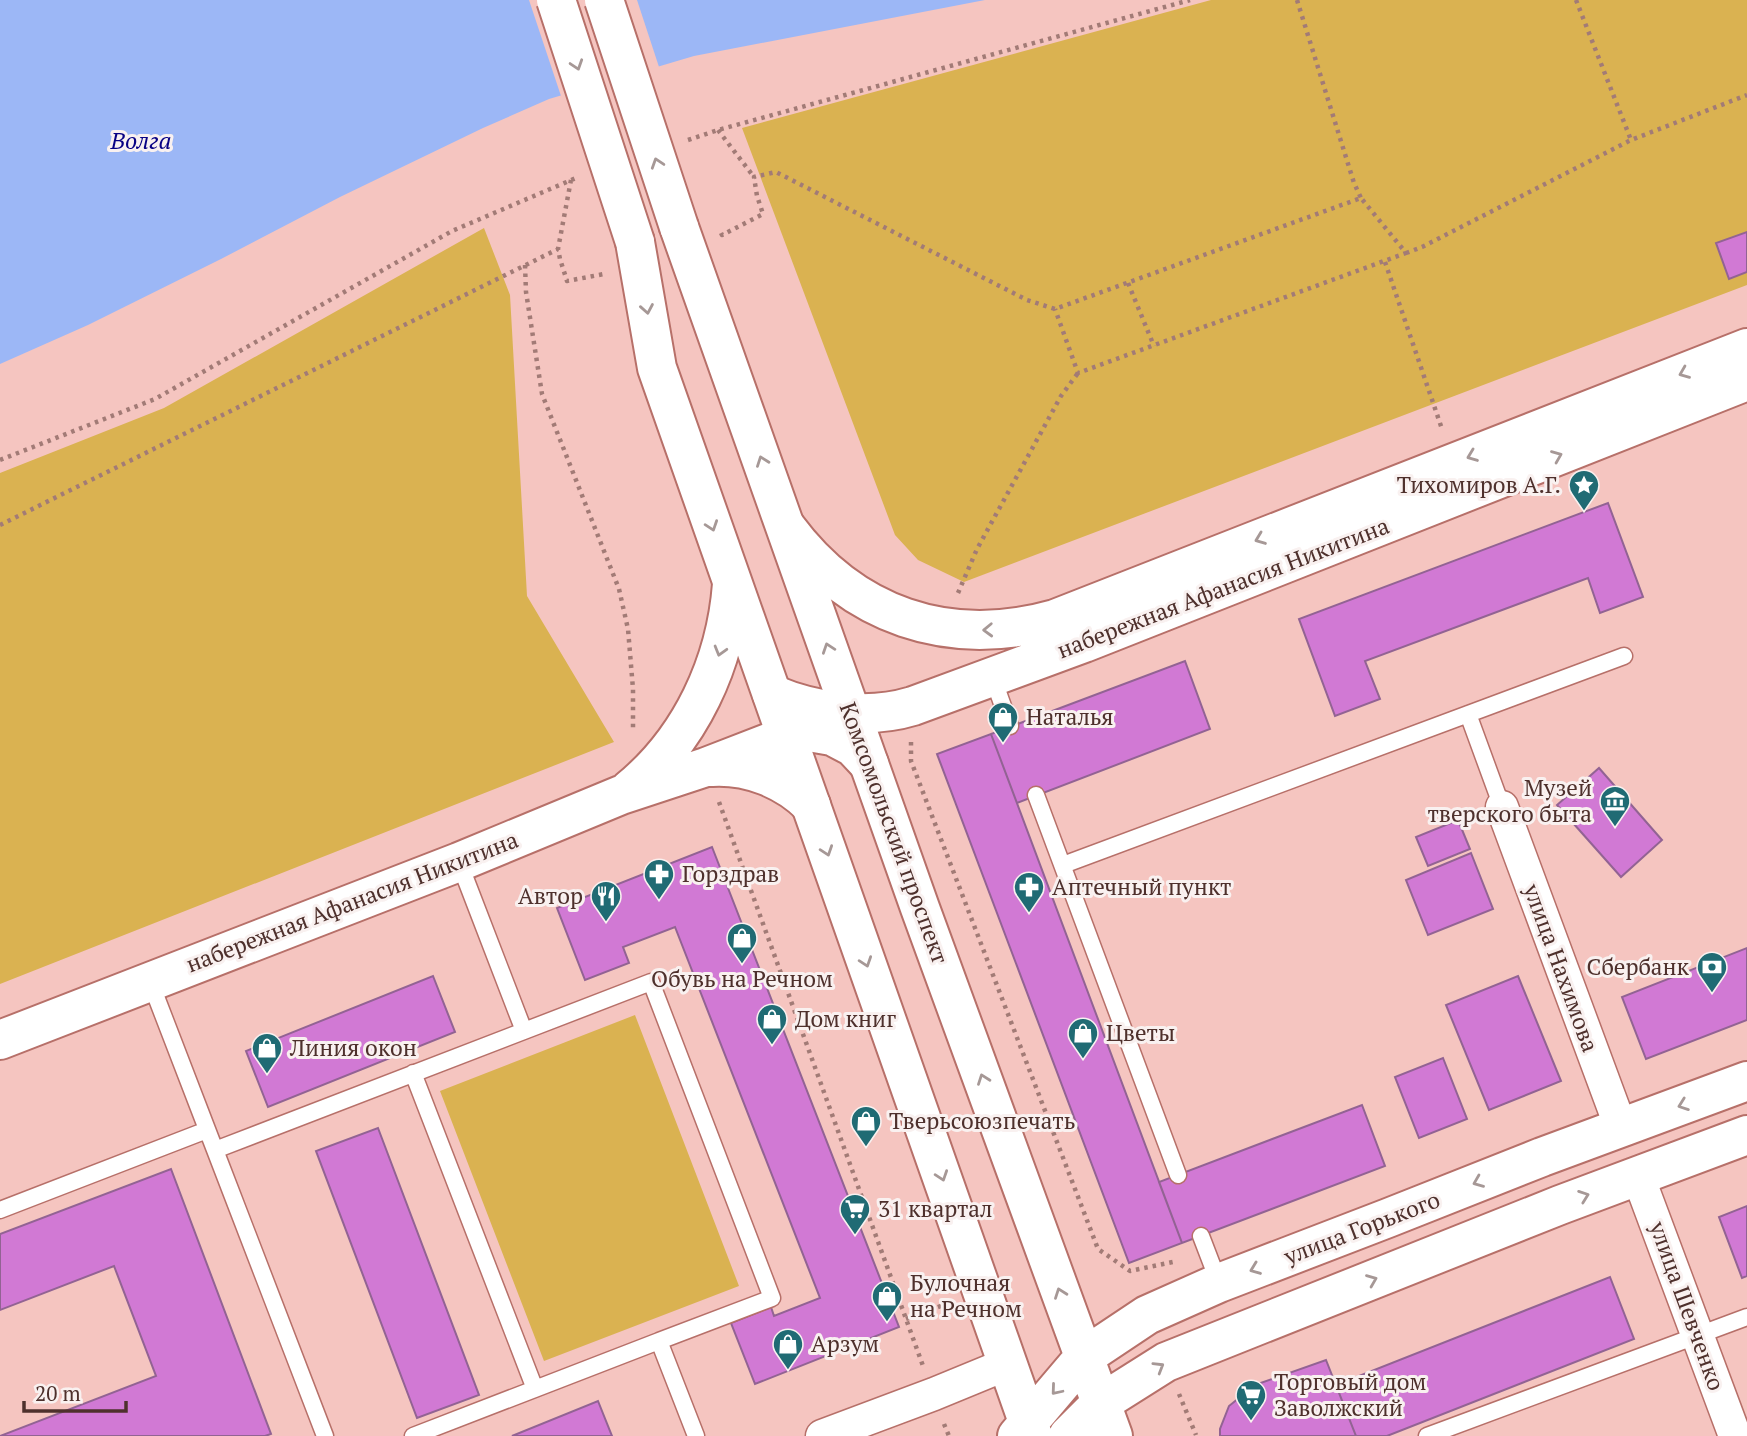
<svg xmlns="http://www.w3.org/2000/svg" width="1747" height="1436" font-family="'PT Serif',serif">
	<style>
		.green { fill: #dab251 }
		.water { fill: #9cb7f6 }
		.pier { fill: #f5c5c0 }
		.building { fill: #d179d4; stroke: #926393; stroke-width: 2 }
		.lines { fill: none; stroke-linecap: round; stroke-linejoin: round }
		.service-casing { stroke: #b77069; stroke-width: 19 }
		.minor-casing { stroke: #b77069; stroke-width: 35 }
		.tertiary-casing { stroke: #b77069; stroke-width: 42 }
		.secondary-casing { stroke: #b77069; stroke-width: 42 }
		.primary-casing { stroke: #b77069; stroke-width: 42 }
		.path { stroke: #a27b76; stroke-width: 4.5; stroke-dasharray: 3.5 5; stroke-linecap: butt }
		.service { stroke: #fff; stroke-width: 16 }
		.minor { stroke: #fff; stroke-width: 32 }
		.tertiary { stroke: #fff; stroke-width: 38 }
		.secondary { stroke: #fff; stroke-width: 38 }
		.primary { stroke: #fff; stroke-width: 38 }
		.primary-bridge-casing { stroke: #b77069; stroke-width: 42; stroke-linecap: butt }
		.primary-bridge { stroke: #fff; stroke-width: 38 }
		.oneway { stroke: #a69896 }
		.labels { text-anchor: middle; stroke-width: 6; stroke-linejoin: round; paint-order: stroke }
		.poi-label { font-size: 23px; fill: #4e302c; stroke: #f9f1f0; text-anchor: start }
		.street-label { font-size: 23px; fill: #4e302c; stroke: #f9f1f0 }
		.water-label { font-size: 24px; font-style: italic; fill: #080184; stroke: #f9f1f0 }
	</style>
	<rect width="100%" height="100%" fill="#f5c5c0"/>
	<path class="green" d="M1211,0H1747V285L964,582L918,560L895,535L742,128Z
		M484,228L510,295L527,596L614,742L0,984V473L164,408Z
		M635,1015L739,1286L544,1361L440,1091Z"/>
	<path class="water" d="M0,0H985L694,56L549,99L483,128L340,197L221,259L88,325L0,364Z"/>
	<path class="pier" d="M529,0H637L660,70L562,99Z"/>
	<path class="building" d="M1747,232V272L1729,279L1716,243Z
		M1608,503L1643,597L1600,613L1588,578L1365,661L1380,699L1335,716L1299,619Z
		M1185,661L1210,729L1017,803L991,734Z
		M991,734L1182,1243L1129,1263L937,754Z
		M1599,768L1662,840L1621,877L1557,805Z
		M1458,820L1470,849L1428,866L1416,837Z
		M712,847L899,1327L755,1384L731,1323L771,1307L774,1316L820,1298L675,927L623,947L629,963L585,980L557,908Z
		M1471,853L1493,909L1428,935L1406,880Z
		M1747,948V1020L1646,1059L1622,997Z
		M433,976L455,1032L268,1107L246,1051Z
		M1518,976L1561,1081L1489,1110L1446,1005Z
		M1443,1058L1467,1119L1419,1138L1395,1077Z
		M1362,1105L1385,1166L1182,1243L1159,1182Z
		M378,1128L479,1395L417,1418L316,1151Z
		M171,1169L271,1434L265,1436H0L156,1376L114,1266L0,1310V1234Z
		M1747,1206V1276L1742,1278L1719,1217Z
		M1610,1277L1634,1339L1387,1436H1356L1336,1385Z
		M1326,1360L1356,1436H1220V1429L1229,1406L1255,1385Z
		M598,1401L612,1436H512Z"/>
	<g class="lines">
		<g class="service-casing">
			<path id="service" d="M993,678L1010,726
				M1468,714L1502,807
				M1036,795L1178,1175
				M459,862L524,1031L651,982L772,1298L659,1341
				M1063,865L1624,656
				M150,981L215,1150L524,1031
				M413,1073L535,1389
				M215,1150L325,1436
				M0,1210L207,1130
				M1201,1236L1219,1283
				M413,1436L659,1341L696,1436
				M1427,1436L1747,1317"/>
		</g>
		<g class="minor-casing">
			<path id="minor" d="M1502,807L1621,1128
				M1638,1176L1735,1436
				M822,1436L934,1394L1007,1364"/>
		</g>
		<g class="tertiary-casing">
			<path id="tertiary" d="M712,767C748,765 785,779 811,805
				M629,790C691,739 726,663 732,584
				M0,1040L459,862L621,795L706,767L786,736L809,732L832,736L853,747L869,764
				M1101,1403L1113,1436"/>
		</g>
		<g class="secondary-casing">
			<path id="secondary" d="M786,527C852,616 948,649 1055,619L1747,348
				M772,694C815,712 867,720 913,706L1084,643L1747,381"/>
		</g>
		<g class="primary-casing">
			<path id="primary" d="M679,227L920,908L1101,1403
				M635,242L657,368L1033,1436
				M1017,1436L1084,1357L1147,1315L1219,1283L1388,1218L1542,1157L1747,1081
				M1068,1436L1101,1403L1166,1362L1560,1205L1747,1135"/>
		</g>
		<path class="path" d="M1297,0L1354,183L1361,198
			M1576,0L1631,140
			M718,130L754,177
			M688,140L718,130L1190,0
			M571,180L558,249L560,259L567,281L604,274
			M721,233L722,235L763,214L757,196L754,177L776,172L1027,300L1055,309L1361,198L1406,253L1078,373L1055,309
			M1406,253L1422,247L1631,140L1747,95
			M1385,262L1442,429
			M525,265L526,292L542,394L619,589L628,629L633,689V732
			M1128,283L1154,346
			M0,460L155,399L452,231L576,178
			M0,525L558,249
			M958,593L977,549L1061,396L1078,373
			M911,742V761L1098,1249L1130,1271L1173,1262
			M719,802L923,1366
			M906,1319L949,1303
			M1179,1394L1196,1435
			M944,1424L949,1436"/>
		<use href="#service" class="service"/>
		<use href="#minor" class="minor"/>
		<use href="#tertiary" class="tertiary"/>
		<use href="#secondary" class="secondary"/>
		<use href="#primary" class="primary"/>
		<g class="primary-bridge-casing">
			<path id="primary-bridge" d="M556,0L635,242
				M604,0L679,227"/>
		</g>
		<use href="#primary-bridge" class="primary-bridge"/>
	</g>
	<defs><path id="oneway-chevron" d="M-2-3.5L2.5 0L-2 3.5" fill="none" stroke-width="1.6" stroke-linecap="round" stroke-linejoin="round" transform="scale(1.75)"/></defs>
	<g class="oneway">
		<use href="#oneway-chevron" transform="translate(577 65) rotate(72)"/>
		<use href="#oneway-chevron" transform="translate(657 163) rotate(-108)"/>
		<use href="#oneway-chevron" transform="translate(647 309) rotate(80)"/>
		<use href="#oneway-chevron" transform="translate(1684 373) rotate(158)"/>
		<use href="#oneway-chevron" transform="translate(1472 456) rotate(159)"/>
		<use href="#oneway-chevron" transform="translate(1557 456) rotate(-22)"/>
		<use href="#oneway-chevron" transform="translate(762 461) rotate(-110)"/>
		<use href="#oneway-chevron" transform="translate(712 526) rotate(71)"/>
		<use href="#oneway-chevron" transform="translate(1260 539) rotate(159)"/>
		<use href="#oneway-chevron" transform="translate(988 630) rotate(178)"/>
		<use href="#oneway-chevron" transform="translate(828 648) rotate(-109)"/>
		<use href="#oneway-chevron" transform="translate(720 651) rotate(106)"/>
		<use href="#oneway-chevron" transform="translate(827 851) rotate(71)"/>
		<use href="#oneway-chevron" transform="translate(866 962) rotate(71)"/>
		<use href="#oneway-chevron" transform="translate(983 1079) rotate(-110)"/>
		<use href="#oneway-chevron" transform="translate(1683 1105) rotate(160)"/>
		<use href="#oneway-chevron" transform="translate(942 1176) rotate(71)"/>
		<use href="#oneway-chevron" transform="translate(1478 1182) rotate(158)"/>
		<use href="#oneway-chevron" transform="translate(1584 1196) rotate(-20)"/>
		<use href="#oneway-chevron" transform="translate(1255 1269) rotate(159)"/>
		<use href="#oneway-chevron" transform="translate(1372 1280) rotate(-22)"/>
		<use href="#oneway-chevron" transform="translate(1060 1293) rotate(-110)"/>
		<use href="#oneway-chevron" transform="translate(1159 1367) rotate(-31)"/>
		<use href="#oneway-chevron" transform="translate(1056 1390) rotate(130)"/>
	</g>
	<defs>
		<g id="sight-pin" transform="scale(1.575)"><path d="M0 17L-7.5 6A9.5 9.5 0 1 1 7.5 6Z" fill="#206b74" stroke="#f9f1f0"/><path d="M0-6L1.8-2.2L6-1.7L2.9 1.2L3.7 5.4L0 3.3L-3.7 5.4L-2.9 1.2L-6-1.7L-1.8-2.2Z" fill="#fff"/></g>
		<g id="shop-pin" transform="scale(1.575)"><path d="M0 17L-7.5 6A9.5 9.5 0 1 1 7.5 6Z" fill="#206b74" stroke="#f9f1f0"/><path d="M-5-2.5h2.3a2.7 3.5 0 0 1 5.4 0H5L5.5 6h-11ZM-1.5-2.5h3a1.5 2.3 0 0 0-3 0Z" fill="#fff"/></g>
		<g id="museum-pin" transform="scale(1.575)"><path d="M0 17L-7.5 6A9.5 9.5 0 1 1 7.5 6Z" fill="#206b74" stroke="#f9f1f0"/><path d="M0-6L6-3V-2H-6V-3ZM-5-1h2V3h-2ZM-1-1h2V3h-2ZM3-1h2V3H3ZM-6 4H6V6H-6Z" fill="#fff"/></g>
		<g id="pharmacy-pin" transform="scale(1.575)"><path d="M0 17L-7.5 6A9.5 9.5 0 1 1 7.5 6Z" fill="#206b74" stroke="#f9f1f0"/><path d="M-2-6h4v4h4v4h-4v4h-4v-4h-4v-4h4Z" fill="#fff"/></g>
		<g id="restaurant-pin" transform="scale(1.575)"><path d="M0 17L-7.5 6A9.5 9.5 0 1 1 7.5 6Z" fill="#206b74" stroke="#f9f1f0"/><path d="M-5-6h1v4h1v-4h1v4h1v-4h1v5L-1.5 .5V6h-2V.5L-5-1ZM5-6V6H3V1.5H1.5Q1.5-4 5-6Z" fill="#fff"/></g>
		<g id="bank-pin" transform="scale(1.575)"><path d="M0 17L-7.5 6A9.5 9.5 0 1 1 7.5 6Z" fill="#206b74" stroke="#f9f1f0"/><path d="M-6-4H6V4H-6ZM0-2.3a2.3 2.3 0 1 0 0 4.6a2.3 2.3 0 1 0 0-4.6Z" fill="#fff"/></g>
		<g id="supermarket-pin" transform="scale(1.575)"><path d="M0 17L-7.5 6A9.5 9.5 0 1 1 7.5 6Z" fill="#206b74" stroke="#f9f1f0"/><path d="M-6-5.5h2.5l.6 2H6L4.5 2H-2.5L-4.4-4H-6ZM-1.5 3.2a1.3 1.3 0 1 0 .1 0ZM3 3.2a1.3 1.3 0 1 0 .1 0Z" fill="#fff"/></g>
	</defs>
	<g fill-rule="evenodd">
		<use href="#sight-pin" x="1584" y="485"/>
		<use href="#shop-pin" x="1003" y="717"/>
		<use href="#museum-pin" x="1615" y="801"/>
		<use href="#pharmacy-pin" x="659" y="874"/>
		<use href="#pharmacy-pin" x="1029" y="887"/>
		<use href="#restaurant-pin" x="606" y="896"/>
		<use href="#shop-pin" x="742" y="938"/>
		<use href="#bank-pin" x="1712" y="967"/>
		<use href="#shop-pin" x="772" y="1019"/>
		<use href="#shop-pin" x="1083" y="1033"/>
		<use href="#shop-pin" x="267" y="1048"/>
		<use href="#shop-pin" x="866" y="1121"/>
		<use href="#supermarket-pin" x="855" y="1209"/>
		<use href="#shop-pin" x="887" y="1296"/>
		<use href="#shop-pin" x="788" y="1344"/>
		<use href="#supermarket-pin" x="1251" y="1395"/>
	</g>
	<g class="labels">
		<g class="poi-label">
			<text x="1561" y="493" text-anchor="end">Тихомиров А.Г.</text>
			<text x="1026" y="725">Наталья</text>
			<text x="1592" y="796" text-anchor="end">Музей<tspan x="1592" dy="26">тверского быта</tspan></text>
			<text x="682" y="882">Горздрав</text>
			<text x="1052" y="895">Аптечный пункт</text>
			<text x="583" y="904" text-anchor="end">Автор</text>
			<text x="1689" y="975" text-anchor="end">Сбербанк</text>
			<text x="742" y="987" text-anchor="middle">Обувь на Речном</text>
			<text x="795" y="1027">Дом книг</text>
			<text x="1106" y="1041">Цветы</text>
			<text x="290" y="1056">Линия окон</text>
			<text x="889" y="1129">Тверьсоюзпечать</text>
			<text x="878" y="1217">31 квартал</text>
			<text x="910" y="1291">Булочная<tspan x="910" dy="26">на Речном</tspan></text>
			<text x="811" y="1352">Арзум</text>
			<text x="1274" y="1390">Торговый дом<tspan x="1274" dy="26">Заволжский</tspan></text>
		</g>
		<g class="street-label">
			<text transform="translate(1223 588) rotate(-21)" y="8">набережная Афанасия Никитина</text>
			<text transform="translate(894 833) rotate(70)" y="8">Комсомольский проспект</text>
			<text transform="translate(352 902) rotate(-21)" y="8">набережная Афанасия Никитина</text>
			<text transform="translate(1561 968) rotate(70)" y="8">улица Нахимова</text>
			<text transform="translate(1362 1228) rotate(-21)" y="8">улица Горького</text>
			<text transform="translate(1687 1306) rotate(70)" y="8">улица Шевченко</text>
		</g>
		<g class="water-label">
			<text x="141" y="149">Волга</text>
		</g>
	</g>
	<path d="M24 1401v10h102v-10" fill="none" stroke="#4e302c" stroke-width="3.5"/>
	<text x="35" y="1401" font-size="21" fill="#4e302c" stroke="#f9f1f0" stroke-width="5" paint-order="stroke">20 m</text>
</svg>
